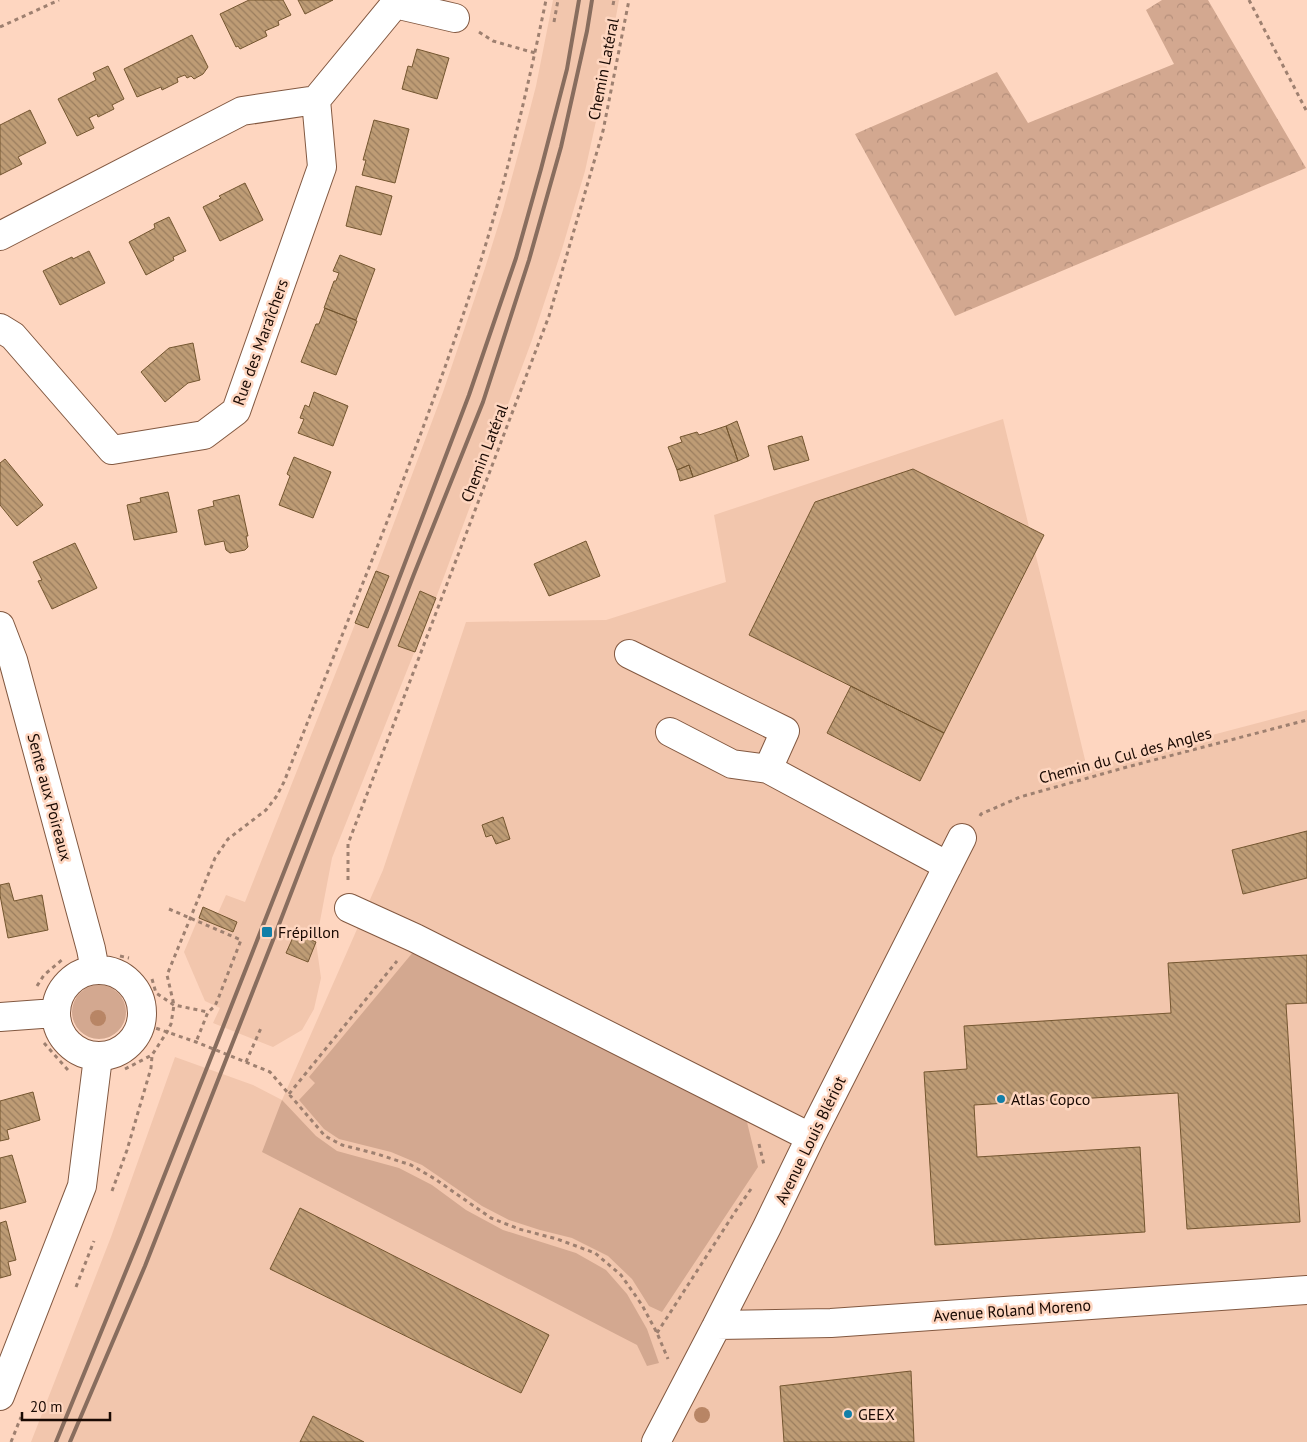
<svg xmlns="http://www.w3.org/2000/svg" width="1307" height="1442" font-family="'PT Sans',sans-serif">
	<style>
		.built { fill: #f2c6ad }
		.grass { fill: #d3a890 }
		.forest { fill: url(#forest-crowns) }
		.building { fill: url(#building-back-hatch); stroke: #745630 }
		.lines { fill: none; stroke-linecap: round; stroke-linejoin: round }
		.minor-casing { stroke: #825840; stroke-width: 30 }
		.path { stroke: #9e8070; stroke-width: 3; stroke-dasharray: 4 4; stroke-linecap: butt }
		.minor { stroke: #fff; stroke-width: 28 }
		.rail { stroke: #886d5e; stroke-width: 4 }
		.tree { fill: #b88565 }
		.poi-dot { fill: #127fa8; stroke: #fed6c0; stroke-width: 2 }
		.labels { text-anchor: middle; stroke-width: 5; stroke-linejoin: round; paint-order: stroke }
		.street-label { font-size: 16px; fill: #1a0a03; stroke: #fed6c0 }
		.poi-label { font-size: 16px; fill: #1a0a03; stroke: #fed6c0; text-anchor: start }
	</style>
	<defs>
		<pattern id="forest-crowns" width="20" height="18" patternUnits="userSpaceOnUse" patternTransform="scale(1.25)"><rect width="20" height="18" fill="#d3a890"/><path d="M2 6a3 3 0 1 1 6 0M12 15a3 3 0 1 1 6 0" fill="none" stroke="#b58f7b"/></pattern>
		<pattern id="building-back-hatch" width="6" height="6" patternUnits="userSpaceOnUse" patternTransform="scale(1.25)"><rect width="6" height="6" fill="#be9c75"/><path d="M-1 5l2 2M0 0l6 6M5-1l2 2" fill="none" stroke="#9a7d5e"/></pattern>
	</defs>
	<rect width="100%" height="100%" fill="#fed6c0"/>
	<path class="built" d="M553,0H619L602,94L585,171L562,249L532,340L436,598L332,858L316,942L321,978L314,1009L302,1030L273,1047L213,1023L220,1008L205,1001L184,952L203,907L218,913L226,895L245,902L376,571L443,392L485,268L503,210L522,140L536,86Z
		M1003,419L1087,768L1307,710V1442H31L111,1237L175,1057L253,1085L282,1100L383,870L466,622L606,620L726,582L714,515Z"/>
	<path class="grass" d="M414,951L746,1118L758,1167L662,1312L649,1306L632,1279L608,1256L572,1238L540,1230L509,1220L482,1206L422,1165L391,1152L339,1139L324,1129L299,1100L315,1083L309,1077Z
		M72 1012a27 27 0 1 1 54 0a27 27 0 1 1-54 0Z
		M282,1100L316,1136L337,1151L399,1168L432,1185L466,1210L503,1230L576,1253L606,1270L627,1294L647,1329L659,1363L647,1366L637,1345L262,1152Z"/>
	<path class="forest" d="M1162,0H1208L1306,168L955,316L855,134L997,72L1028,123L1174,64L1146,10Z"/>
	<path class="building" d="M249,0H283L291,15L278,21L279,25L265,31L267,36L240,49L238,46L236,47L220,14Z
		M298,0H333L305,14Z
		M192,35L208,67L203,74L194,79L191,76L187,78L185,75L177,78L178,82L162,90L161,87L137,97L124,69Z
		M417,49L449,58L437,99L402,89L408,66L412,67Z
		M108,66L124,99L112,105L114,109L98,117L97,114L89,118L94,128L77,136L58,99L96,80L93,73Z
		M30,110L46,143L18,157L22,164L0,175V125Z
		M374,120L409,129L395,183L362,175L366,160H363Z
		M245,183L263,220L220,241L203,207L221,198L219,196Z
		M356,186L392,196L381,235L346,226Z
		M169,217L186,251L173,257L174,260L146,275L129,242L155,228L154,224Z
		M89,251L105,283L60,305L43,271L72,257L73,259Z
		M340,255L375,269L356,320L324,308L334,281H336L339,273L333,271Z
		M325,308L357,321L336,375L301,362L316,324H319Z
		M193,343L200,380L188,383L165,402L141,372L169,348Z
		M314,392L348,406L333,446L298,433L304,419L300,418L305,405L309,407Z
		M737,421L749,456L738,461L726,426Z
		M726,426L738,461L693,477L689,465L677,470L668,447L682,442L680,437L697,432L699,435Z
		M802,436L809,460L774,470L768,446Z
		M294,457L331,472L313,518L279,505L290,476L287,474Z
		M5,459L43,505L17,526L0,505V463Z
		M689,465L693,477L680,481L677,470Z
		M913,469L1044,535L944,733L749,635L815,502Z
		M168,492L177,532L134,540L127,505L141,502L140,498Z
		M239,495L248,536H246L248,547L245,550L230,553L226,550L224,541L205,545L198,510L214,506L213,501Z
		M586,541L600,576L549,596L534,564Z
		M75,543L97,588L52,609L38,581L42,580L33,562Z
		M376,571L389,576L368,628L355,623Z
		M420,591L436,598L415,652L398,646Z
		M851,686L944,733L920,781L827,733Z
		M503,817L510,839L496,844L492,835L486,837L482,825Z
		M1307,831V878L1243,894L1232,850Z
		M9,883L14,901L42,895L48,930L8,938L0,895V885Z
		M203,907L237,922L233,932L199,918Z
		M295,933L316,942L308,962L286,953Z
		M1307,955V1003L1286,1004L1300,1222L1187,1229L1178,1093L974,1105L977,1157L1140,1147L1145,1232L935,1245L924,1072L967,1069L964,1026L1171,1013L1168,963Z
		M33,1092L40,1120L7,1130L9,1139L0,1141V1101Z
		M12,1155L26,1202L0,1209V1158Z
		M300,1208L549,1335L521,1393L270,1269Z
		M6,1221L16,1260L8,1262L11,1275L0,1278V1223Z
		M911,1371L914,1442H784L780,1386Z
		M313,1416L364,1442H300Z"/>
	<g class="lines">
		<g class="minor-casing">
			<path id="minor" d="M316,100L395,4L455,18
				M0,236L242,111L316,100L322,167L236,411L204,435L112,450L13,336L0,328
				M0,626L13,660L91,949L95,970
				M629,654L785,731L768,769
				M670,732L732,764L768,769L948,866
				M349,908L415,938L798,1131L811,1136
				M56 1013a43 43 0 1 1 86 0a43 43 0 1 1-86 0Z
				M0,1017L55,1013
				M717,1325L831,1323L1307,1290
				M0,1396L82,1186L98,1057
				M656,1442L717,1325L767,1227L811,1136L962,838"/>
		</g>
		<path class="path" d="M1249,0L1307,112
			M613,5L614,0
			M554,22L558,0
			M0,27L59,0
			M479,32L493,41L535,53
			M980,816L981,814L1020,797L1127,767L1307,720
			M348,880V844L549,316L603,131L629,0
			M169,909L241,940L218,999L215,1006L208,1012L196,1042
			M120,956L129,958
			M152,979L156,993L174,1005L208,1012
			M37,986L44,975L63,959
			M141,1023L196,1042L270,1072L325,1136L342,1145L377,1154L411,1165L435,1179L491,1218L519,1229L557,1239L595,1253L621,1275L642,1305L657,1333L668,1359
			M44,1043L68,1070
			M246,1062L261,1028
			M125,1069L152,1055L167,1032L171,1024L174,1005L167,975L215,858L228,839L266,810L276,797L284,782L297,749C357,596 421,444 472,288C503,194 526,97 546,0
			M289,1094L397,961
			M759,1144L764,1165
			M112,1191L127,1150L151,1068L152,1056
			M76,1287L94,1241
			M657,1333L735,1212L751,1189
			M11,1442L21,1417"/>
		<use href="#minor" class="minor"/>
		<path class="rail" d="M56,1442L140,1237L214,1050L387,610L469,395L516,258L541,169L567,69L579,0
			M70,1442L145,1266L273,940L414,574L483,402L529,260L561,147L587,31L592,0"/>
	</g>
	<g class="tree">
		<circle cx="98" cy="1018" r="8"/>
		<circle cx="702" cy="1415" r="8"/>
	</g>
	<g class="poi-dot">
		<rect x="261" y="926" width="12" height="12" rx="2.5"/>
		<circle cx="1001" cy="1099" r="5"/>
		<circle cx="848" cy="1414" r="5"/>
	</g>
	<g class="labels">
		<g class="street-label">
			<text transform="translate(603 69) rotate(-79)" y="6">Chemin Latéral</text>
			<text transform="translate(260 342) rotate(-70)" y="6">Rue des Maraîchers</text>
			<text transform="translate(484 453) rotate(-69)" y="6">Chemin Latéral</text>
			<text transform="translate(1125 755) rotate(-15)" y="6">Chemin du Cul des Angles</text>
			<text transform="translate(50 797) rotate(75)" y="6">Sente aux Poireaux</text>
			<text transform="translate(810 1140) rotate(-64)" y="6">Avenue Louis Blériot</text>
			<text transform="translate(1012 1310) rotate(-4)" y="6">Avenue Roland Moreno</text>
		</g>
		<g class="poi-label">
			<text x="278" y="938">Frépillon</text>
			<text x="1011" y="1105">Atlas Copco</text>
			<text x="858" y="1420">GEEX</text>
		</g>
	</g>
	<path d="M22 1412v8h88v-8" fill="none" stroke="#1a0a03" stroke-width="2.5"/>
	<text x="30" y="1412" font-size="15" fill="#1a0a03" stroke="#fed6c0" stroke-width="4" paint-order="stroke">20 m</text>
</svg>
